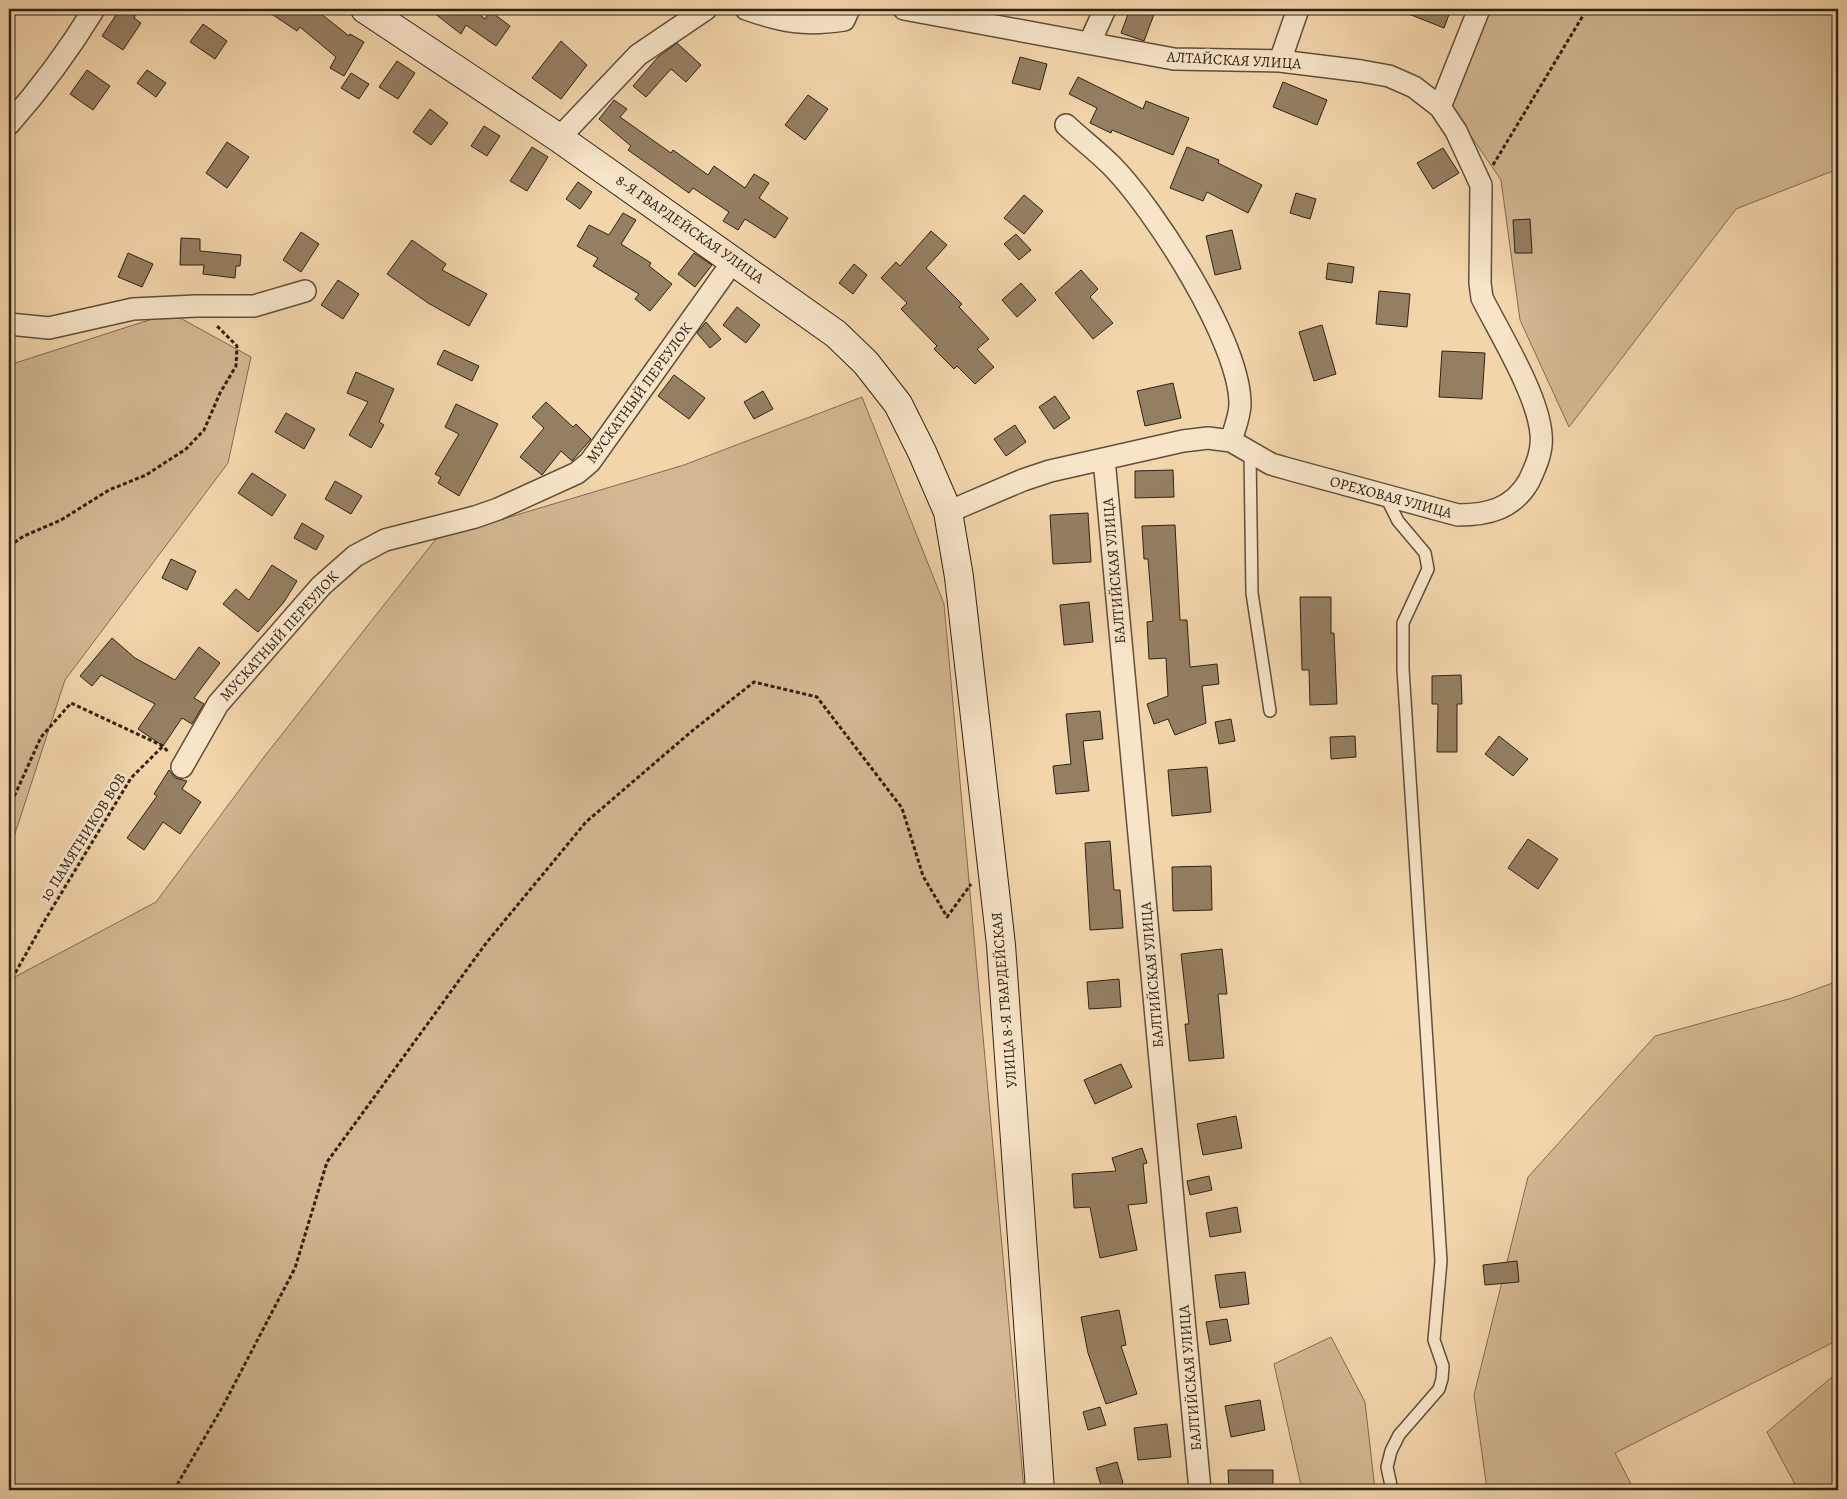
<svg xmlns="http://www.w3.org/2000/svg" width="1847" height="1499" font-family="Alegreya,serif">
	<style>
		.green { fill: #d2b792; stroke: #816c52 }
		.building { fill: #957f63; stroke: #302213 }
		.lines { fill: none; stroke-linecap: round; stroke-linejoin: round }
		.lane-casing { stroke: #614f39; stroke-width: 14 }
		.street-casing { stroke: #614f39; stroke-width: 24 }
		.secondary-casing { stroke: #302213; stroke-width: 30 }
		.path { stroke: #302213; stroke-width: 3; stroke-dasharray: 4 2.5; stroke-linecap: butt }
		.lane { stroke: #f7e4c9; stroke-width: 11 }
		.street { stroke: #f7e4c9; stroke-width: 21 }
		.secondary { stroke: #f7e4c9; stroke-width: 28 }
		.labels { text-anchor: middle; stroke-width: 5; stroke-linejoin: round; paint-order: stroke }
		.street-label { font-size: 15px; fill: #302213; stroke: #f7e4c9 }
	</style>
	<rect width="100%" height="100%" fill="#f3d5ac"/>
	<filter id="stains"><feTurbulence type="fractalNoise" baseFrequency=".004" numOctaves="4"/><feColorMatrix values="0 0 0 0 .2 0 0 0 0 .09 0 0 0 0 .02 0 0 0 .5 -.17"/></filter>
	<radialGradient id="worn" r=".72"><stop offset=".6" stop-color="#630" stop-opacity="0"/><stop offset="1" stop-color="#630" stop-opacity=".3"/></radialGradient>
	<path class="green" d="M1477,9H1838V169L1736,209L1569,427L1520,320L1501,180L1437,86Z
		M171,313L251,357L228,463L65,680L9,852V365Z
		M862,397L944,604L1024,1490H9V980L156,902L264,757L436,539L684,465Z
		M1838,981V1340L1615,1453L1634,1490H1487L1474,1395L1528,1177L1655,1036L1792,998Z
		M1331,1337L1365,1402L1375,1490H1302L1274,1364Z
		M1838,1372V1490H1798L1767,1432Z"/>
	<path class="building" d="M120,9H139L134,18L141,23L123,50L102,36Z
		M264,9H315L349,36L350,34L364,42L344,76L330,68L336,57L300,27L297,31Z
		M429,9H476L475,11L485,19L490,11L510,26L496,46L466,25L461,34Z
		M1130,9H1156L1144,41L1121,33Z
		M1396,9H1451L1444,28Z
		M203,24L227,41L215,59L190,42Z
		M561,41L587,65L561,99L532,78Z
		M677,43L701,65L686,82L671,69L646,97L633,86L658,57Z
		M1020,57L1047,64L1040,90L1012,83Z
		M397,61L415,73L398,99L379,87Z
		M87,70L110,86L93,110L70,94Z
		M147,70L166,83L156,97L137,83Z
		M351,73L369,84L359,99L341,88Z
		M1078,77L1143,109L1146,101L1189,118L1173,155L1112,130L1111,133L1090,123L1097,108L1069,94Z
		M1283,82L1327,100L1317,125L1273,107Z
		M808,95L828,109L805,140L785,125Z
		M614,100L627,109L620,117L671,153L673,150L708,175L714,166L745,188L754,174L769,183L759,198L788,218L775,238L745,219L738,230L723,221L729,212L693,188L689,193L628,150L631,146L599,119Z
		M430,109L448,123L431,145L413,132Z
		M484,126L500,136L487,156L471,146Z
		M227,142L249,157L227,188L206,173Z
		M532,147L548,157L527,191L510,181Z
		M1187,147L1219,160L1218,163L1262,185L1248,213L1207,192L1203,201L1170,188Z
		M1443,148L1459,173L1433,189L1417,163Z
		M578,182L592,192L580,209L566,199Z
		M1296,193L1316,199L1310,219L1290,213Z
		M1024,195L1043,211L1024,234L1004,218Z
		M623,213L636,220L621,244L651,263L649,266L672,284L650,311L635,299L639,294L593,266L598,258L577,246L589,225L609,235Z
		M1530,219L1532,253H1515L1513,220Z
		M1232,230L1241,269L1215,275L1206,236Z
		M931,231L947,245L926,268L962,304L959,307L989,339L977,349L994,367L975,384L957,366L954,369L934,349L937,346L901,309L907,303L881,278L896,262L900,266Z
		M301,232L319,244L301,272L283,260Z
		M1016,234L1031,250L1019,260L1004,244Z
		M181,238L200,239V251L241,255L240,266H236L235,278L203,274L204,265H180Z
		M412,240L446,264L442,270L487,294L469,326L428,303L387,274Z
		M128,253L153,264L142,287L118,277Z
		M694,253L712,265L695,287L678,274Z
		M1328,263L1354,267L1352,283L1326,279Z
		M854,264L867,275L853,294L839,283Z
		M1081,270L1098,289L1090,297L1113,323L1093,339L1055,293Z
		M338,280L359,294L343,319L321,305Z
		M1021,283L1036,300L1017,317L1002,300Z
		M1379,291L1410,294L1407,327L1376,324Z
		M737,307L760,325L746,343L723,325Z
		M706,322L721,339L710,348L697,333Z
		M1322,325L1336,374L1314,381L1299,332Z
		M444,350L479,366L472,381L437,364Z
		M1442,351L1485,353L1482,399L1439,397Z
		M356,372L394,389L379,422L384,425L371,448L349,435L368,402L347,393Z
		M674,375L705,398L689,419L658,396Z
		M1173,383L1181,418L1145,426L1137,391Z
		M763,391L773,409L754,419L744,402Z
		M1055,396L1070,418L1054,429L1039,407Z
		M546,402L573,427L576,424L591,439L572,461L561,451L542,475L520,457L544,428L532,417Z
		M456,404L498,424L459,496L438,483L441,477L435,474L459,434L445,427Z
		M286,413L315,429L304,449L275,432Z
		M1015,425L1026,442L1006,456L994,439Z
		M1173,470L1174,497L1135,498V471Z
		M252,473L286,495L272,516L238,493Z
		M335,481L362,496L351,514L325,499Z
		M1088,513L1091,562L1053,564L1050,515Z
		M302,523L324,536L316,550L294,538Z
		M1175,525L1180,620H1187L1190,667L1217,664L1219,684L1202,686L1206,723L1175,735L1168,719L1154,724L1147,704L1168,696L1166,658L1149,659L1147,622L1153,621L1148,559H1144L1142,526Z
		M171,559L196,571L187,590L162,578Z
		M272,565L297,581L284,602L258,632L223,604L236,589L249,600Z
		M1300,597H1331V633H1334L1337,704L1310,705L1309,670H1302Z
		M1089,602L1093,642L1064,645L1060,605Z
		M112,638L135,658L175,680L199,647L220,663L194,698L204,704L192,724L182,718L163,746L138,729L155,704L101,675L92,686L80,676Z
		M1461,675L1462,704H1457V752H1437L1438,704H1432V676Z
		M1100,711L1103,739L1083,741L1089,791L1056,794L1053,766L1071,764L1066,714Z
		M1231,719L1235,741L1219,744L1215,722Z
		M1355,736L1356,757L1331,759L1330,737Z
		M1499,736L1528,759L1513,776L1485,754Z
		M1207,767L1211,812L1172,816L1168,770Z
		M169,770L175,778L187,781L182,789L201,802L180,834L163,822L144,850L127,838L157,796L154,794Z
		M1528,839L1558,859L1538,889L1508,868Z
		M1110,841L1114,890H1120L1123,928L1090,930L1085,843Z
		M1211,866L1212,910L1173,911L1172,867Z
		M1222,949L1227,994H1218L1224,1058L1189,1061L1185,1024H1189L1181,954Z
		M1119,979L1121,1007L1089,1009L1087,982Z
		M1121,1064L1132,1087L1095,1104L1084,1080Z
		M1236,1116L1242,1148L1203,1155L1197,1124Z
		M1142,1148L1147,1163L1143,1164L1147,1203L1128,1205L1137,1250L1100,1258L1090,1207L1074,1208L1072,1174L1116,1171L1112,1158Z
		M1209,1176L1212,1190L1190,1195L1187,1181Z
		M1237,1207L1241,1232L1210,1237L1206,1213Z
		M1517,1261L1519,1282L1485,1285L1483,1265Z
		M1245,1272L1249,1304L1220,1308L1215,1275Z
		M1119,1310L1126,1345L1121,1346L1137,1394L1106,1404L1088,1353L1081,1317Z
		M1227,1319L1231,1341L1210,1345L1206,1322Z
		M1260,1400L1265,1430L1231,1437L1225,1406Z
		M1100,1407L1106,1425L1088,1430L1083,1412Z
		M1167,1424L1171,1457L1138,1460L1134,1428Z
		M1117,1462L1123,1483L1102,1489L1096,1468Z
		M1228,1470H1273V1490H1229Z"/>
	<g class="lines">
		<g class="lane-casing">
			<path id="lane" d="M1250,453L1252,593L1270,711
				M1385,495L1398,521L1425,553L1428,569L1403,623V669L1441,1261L1434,1340L1443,1366L1442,1379L1439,1389L1399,1435L1391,1451L1387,1467L1392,1490"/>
		</g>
		<g class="street-casing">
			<path id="street" d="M746,9C783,22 805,26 844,20L849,9
				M904,9L1174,59L1280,61L1361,71L1389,76L1414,87L1440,107L1456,131L1481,185L1480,283L1482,298C1500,334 1538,395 1541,434C1543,451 1536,466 1529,481C1513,509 1488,515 1458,515L1292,470L1271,464L1231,441L1208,438L1183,441L1050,471L1023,480L948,512
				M1090,42L1105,9
				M1280,61L1298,9
				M1440,107L1479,9
				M9,124C41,88 69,50 94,9
				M1066,125C1081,139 1097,151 1112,166C1155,210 1240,342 1240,404C1240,416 1234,430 1231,441
				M559,138L638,55L706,9
				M9,324L49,328L133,309L196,306H254L305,291
				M1104,459L1200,1490
				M182,767L218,704L321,586L355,556L385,540L475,517L498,509L577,473L590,462L734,260"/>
		</g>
		<g class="secondary-casing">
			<path id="secondary" d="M365,9L559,138L836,334L866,363L898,404L922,452L948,512L959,577L1001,945L1040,1490"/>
		</g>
		<path class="path" d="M1493,165L1587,9
			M9,546L24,536L61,520L109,490L146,475L186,449L204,430L220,393L236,366L237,346L217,326
			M9,808L41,737L71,703L163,746L169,753
			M9,984L45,920L131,778L163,746
			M174,1490L223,1406L295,1268L327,1162L487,942L586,822L692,731L754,682L817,697L902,808L923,876L947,917L971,884"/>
		<use href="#lane" class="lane"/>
		<use href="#street" class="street"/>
		<use href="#secondary" class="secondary"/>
	</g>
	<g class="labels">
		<g class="street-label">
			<text transform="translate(1234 60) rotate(3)" y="5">АЛТАЙСКАЯ УЛИЦА</text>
			<text transform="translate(690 229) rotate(35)" y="5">8-Я ГВАРДЕЙСКАЯ УЛИЦА</text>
			<text transform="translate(639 393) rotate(-54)" y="5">МУСКАТНЫЙ ПЕРЕУЛОК</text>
			<text transform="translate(1391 497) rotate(15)" y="5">ОРЕХОВАЯ УЛИЦА</text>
			<text transform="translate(1114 571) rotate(-95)" y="5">БАЛТИЙСКАЯ УЛИЦА</text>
			<text transform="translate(279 636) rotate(-48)" y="5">МУСКАТНЫЙ ПЕРЕУЛОК</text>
			<text transform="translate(83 837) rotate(-58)" y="5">10 ПАМЯТНИКОВ ВОВ</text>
			<text transform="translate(1152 975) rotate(-95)" y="5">БАЛТИЙСКАЯ УЛИЦА</text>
			<text transform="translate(1004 1000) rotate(-95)" y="5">УЛИЦА 8-Я ГВАРДЕЙСКАЯ</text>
			<text transform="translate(1190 1378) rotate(-95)" y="5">БАЛТИЙСКАЯ УЛИЦА</text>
		</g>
	</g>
	<rect width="1847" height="1499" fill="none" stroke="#f3d5ac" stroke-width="30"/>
	<rect x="10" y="10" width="1827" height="1479" fill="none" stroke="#302213" stroke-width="2.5"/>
	<rect x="15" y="15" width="1817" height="1469" fill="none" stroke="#302213"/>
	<rect width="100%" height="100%" filter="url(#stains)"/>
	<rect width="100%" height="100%" fill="url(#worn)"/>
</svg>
